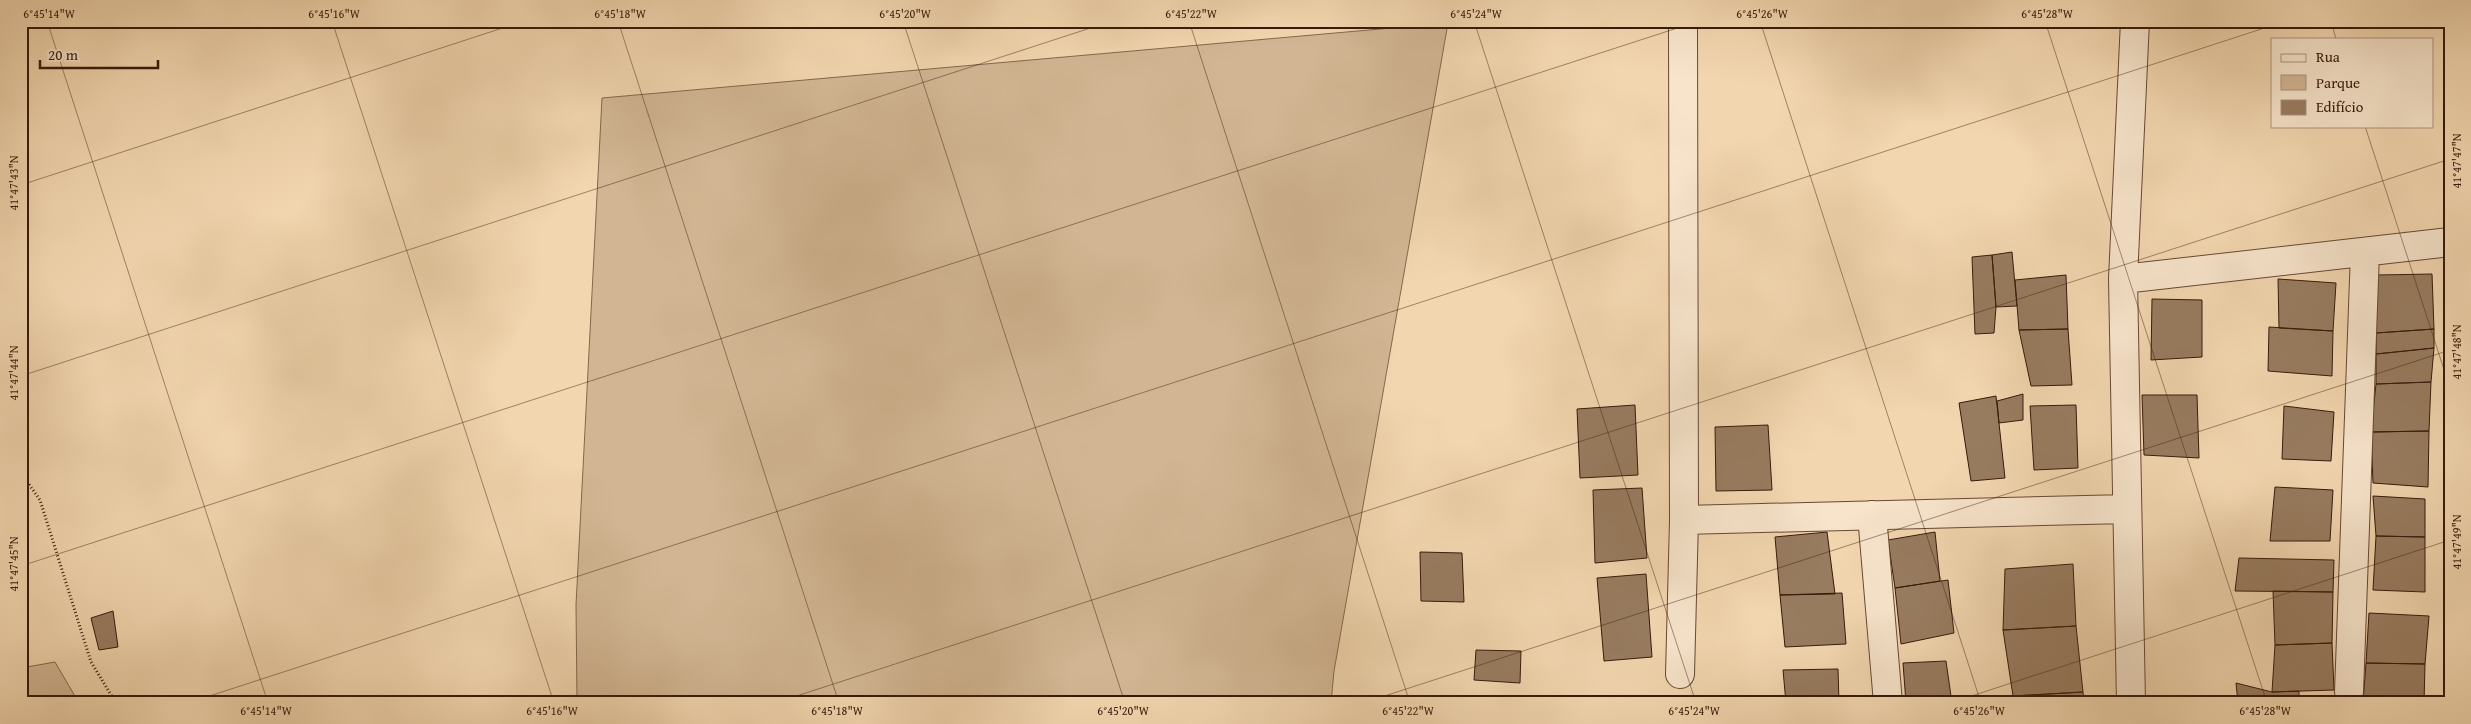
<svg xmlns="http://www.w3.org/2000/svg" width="2471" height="724" font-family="'Gentium Book Plus',serif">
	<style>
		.green { fill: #d2b693; stroke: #84684e }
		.building { fill: #987c60; stroke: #371a0a }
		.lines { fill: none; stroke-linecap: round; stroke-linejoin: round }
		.minor-casing { stroke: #664933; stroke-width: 30 }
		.path { stroke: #371a0a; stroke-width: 3; stroke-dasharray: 1 2.5; stroke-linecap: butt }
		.minor { stroke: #f7e4cb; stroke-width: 28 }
		.ticks { fill: none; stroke: #371a0a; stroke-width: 1; stroke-opacity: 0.45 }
		.neatline { fill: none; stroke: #371a0a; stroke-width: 2 }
		.ticks-label { font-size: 12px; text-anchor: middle; fill: #371a0a }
	</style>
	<rect width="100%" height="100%" fill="#f2d6af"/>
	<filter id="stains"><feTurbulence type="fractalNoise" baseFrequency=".004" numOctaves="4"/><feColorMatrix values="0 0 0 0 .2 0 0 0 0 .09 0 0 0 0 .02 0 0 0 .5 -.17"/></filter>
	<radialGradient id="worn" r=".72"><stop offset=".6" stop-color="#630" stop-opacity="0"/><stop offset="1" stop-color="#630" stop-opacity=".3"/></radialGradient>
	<path class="green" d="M1448,23L1334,671L1331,703H577L576,605L602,98Z
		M55,662L79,703H21V668Z"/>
	<path class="building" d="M2012,252L2017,306L1996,307L1992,255Z
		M1992,255L1996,307L1994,333L1975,334L1972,257Z
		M2432,274L2434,329L2376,333L2377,275Z
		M2066,275L2068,329L2019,330L2015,280Z
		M2278,279L2336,283L2333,331L2279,328Z
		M2152,299L2202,300V357L2151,360Z
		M2269,327L2333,331L2332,376L2268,371Z
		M2068,329L2072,385L2031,386L2019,330Z
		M2434,329V348L2376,354V333Z
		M2434,348L2431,382L2376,384V354Z
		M2431,382L2429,431L2371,432L2376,384Z
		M2023,394V420L1999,423L1997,401Z
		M2142,395H2197L2199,458L2144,455Z
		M1996,396L2005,478L1971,481L1959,403Z
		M1635,405L1638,475L1580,478L1577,409Z
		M2076,405L2078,468L2034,470L2030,406Z
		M2284,406L2334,412L2331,461L2282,459Z
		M1768,425L1772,490L1716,491L1715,427Z
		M2429,431L2428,487L2373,483L2371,432Z
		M2275,487L2333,490L2330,541H2270Z
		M1642,488L1647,558L1595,563L1593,490Z
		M2373,496L2425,499V537L2376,536Z
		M1827,532L1835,594L1780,595L1775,537Z
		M1935,532L1940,581L1895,588L1888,540Z
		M2376,536L2425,537V592L2373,590Z
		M1420,552L1462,553L1464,602L1421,601Z
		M2239,558L2334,560L2333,592L2235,591Z
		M2073,564L2076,626L2003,630L2005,569Z
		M1646,574L1652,657L1604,661L1597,578Z
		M1948,580L1954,633L1901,644L1895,588Z
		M2273,591L2333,592L2332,643L2275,645Z
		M1842,593L1846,644L1785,647L1780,595Z
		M113,611L118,647L99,650L91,618Z
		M2369,613L2429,616L2425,664L2366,663Z
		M2076,626L2083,692L2013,696L2003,630Z
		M2332,643L2334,690L2272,692L2275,645Z
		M1476,650L1521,651L1520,683L1474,680Z
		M1946,661L1952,703H1906L1903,663Z
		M2366,663L2425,664L2424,703H2363Z
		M1838,669L1839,703H1786L1783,670Z
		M2236,683L2272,692L2299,691V703H2238Z
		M2083,692L2084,703H2014L2013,696Z"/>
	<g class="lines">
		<g class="minor-casing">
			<path id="minor" d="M2123,279L2135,21
				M1872,515L1888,703
				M1684,520L2127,509
				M1680,674L1684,520L1683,21
				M2349,692L2365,252
				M2131,703L2123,279L2450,242"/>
		</g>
		<path class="path" d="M21,473L40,500L91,662L116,703"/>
		<use href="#minor" class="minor"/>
	</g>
	<path class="ticks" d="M47,21L268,703M332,21L554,703M618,21L839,703M903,21L1125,703M1189,21L1410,703M1474,21L1696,703M1760,21L1981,703M2045,21L2267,703M2331,21L2336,39M2365,126L2450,388M21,185L524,21M21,376L1112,21M21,566L1699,21M188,703L2286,21M775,703L2450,159M1363,703L2450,350M1950,703L2450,540"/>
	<rect width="2471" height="724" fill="none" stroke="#f2d6af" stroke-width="55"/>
	<rect x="2271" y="38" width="162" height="90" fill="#f7e4cb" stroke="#aa937e"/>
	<rect x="2281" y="54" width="25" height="8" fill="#f7e4cb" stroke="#aa937e"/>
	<text x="2316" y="62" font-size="15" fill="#371a0a">Rua</text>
	<rect x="2281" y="75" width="25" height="15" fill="#d2b693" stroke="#aa937e"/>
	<text x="2316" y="88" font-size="15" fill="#371a0a">Parque</text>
	<rect x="2281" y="100" width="25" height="15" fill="#987c60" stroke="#aa937e"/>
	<text x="2316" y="112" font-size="15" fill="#371a0a">Edifício</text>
	<path d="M40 60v8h118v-8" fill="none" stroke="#371a0a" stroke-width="2.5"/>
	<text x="48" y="60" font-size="15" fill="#371a0a" stroke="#f7e4cb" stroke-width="4" paint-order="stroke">20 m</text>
	<rect x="28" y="28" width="2416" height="668" class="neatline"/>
	<g class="ticks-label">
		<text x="49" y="18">6°45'14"W</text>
		<text x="334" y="18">6°45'16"W</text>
		<text x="620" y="18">6°45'18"W</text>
		<text x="905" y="18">6°45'20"W</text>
		<text x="1191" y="18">6°45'22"W</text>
		<text x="1476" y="18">6°45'24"W</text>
		<text x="1762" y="18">6°45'26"W</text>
		<text x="2047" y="18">6°45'28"W</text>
		<text transform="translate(2457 161) rotate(-90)" y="4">41°47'47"N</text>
		<text transform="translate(14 183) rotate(-90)" y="4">41°47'43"N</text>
		<text transform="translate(2457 352) rotate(-90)" y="4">41°47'48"N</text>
		<text transform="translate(14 373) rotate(-90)" y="4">41°47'44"N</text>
		<text transform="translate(2457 542) rotate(-90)" y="4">41°47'49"N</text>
		<text transform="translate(14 564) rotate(-90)" y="4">41°47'45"N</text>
		<text x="266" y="715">6°45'14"W</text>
		<text x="552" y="715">6°45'16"W</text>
		<text x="837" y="715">6°45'18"W</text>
		<text x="1123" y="715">6°45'20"W</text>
		<text x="1408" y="715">6°45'22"W</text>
		<text x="1694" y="715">6°45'24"W</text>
		<text x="1979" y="715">6°45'26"W</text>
		<text x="2265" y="715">6°45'28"W</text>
	</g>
	<rect width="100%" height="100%" filter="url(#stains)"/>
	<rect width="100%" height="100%" fill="url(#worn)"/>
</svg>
